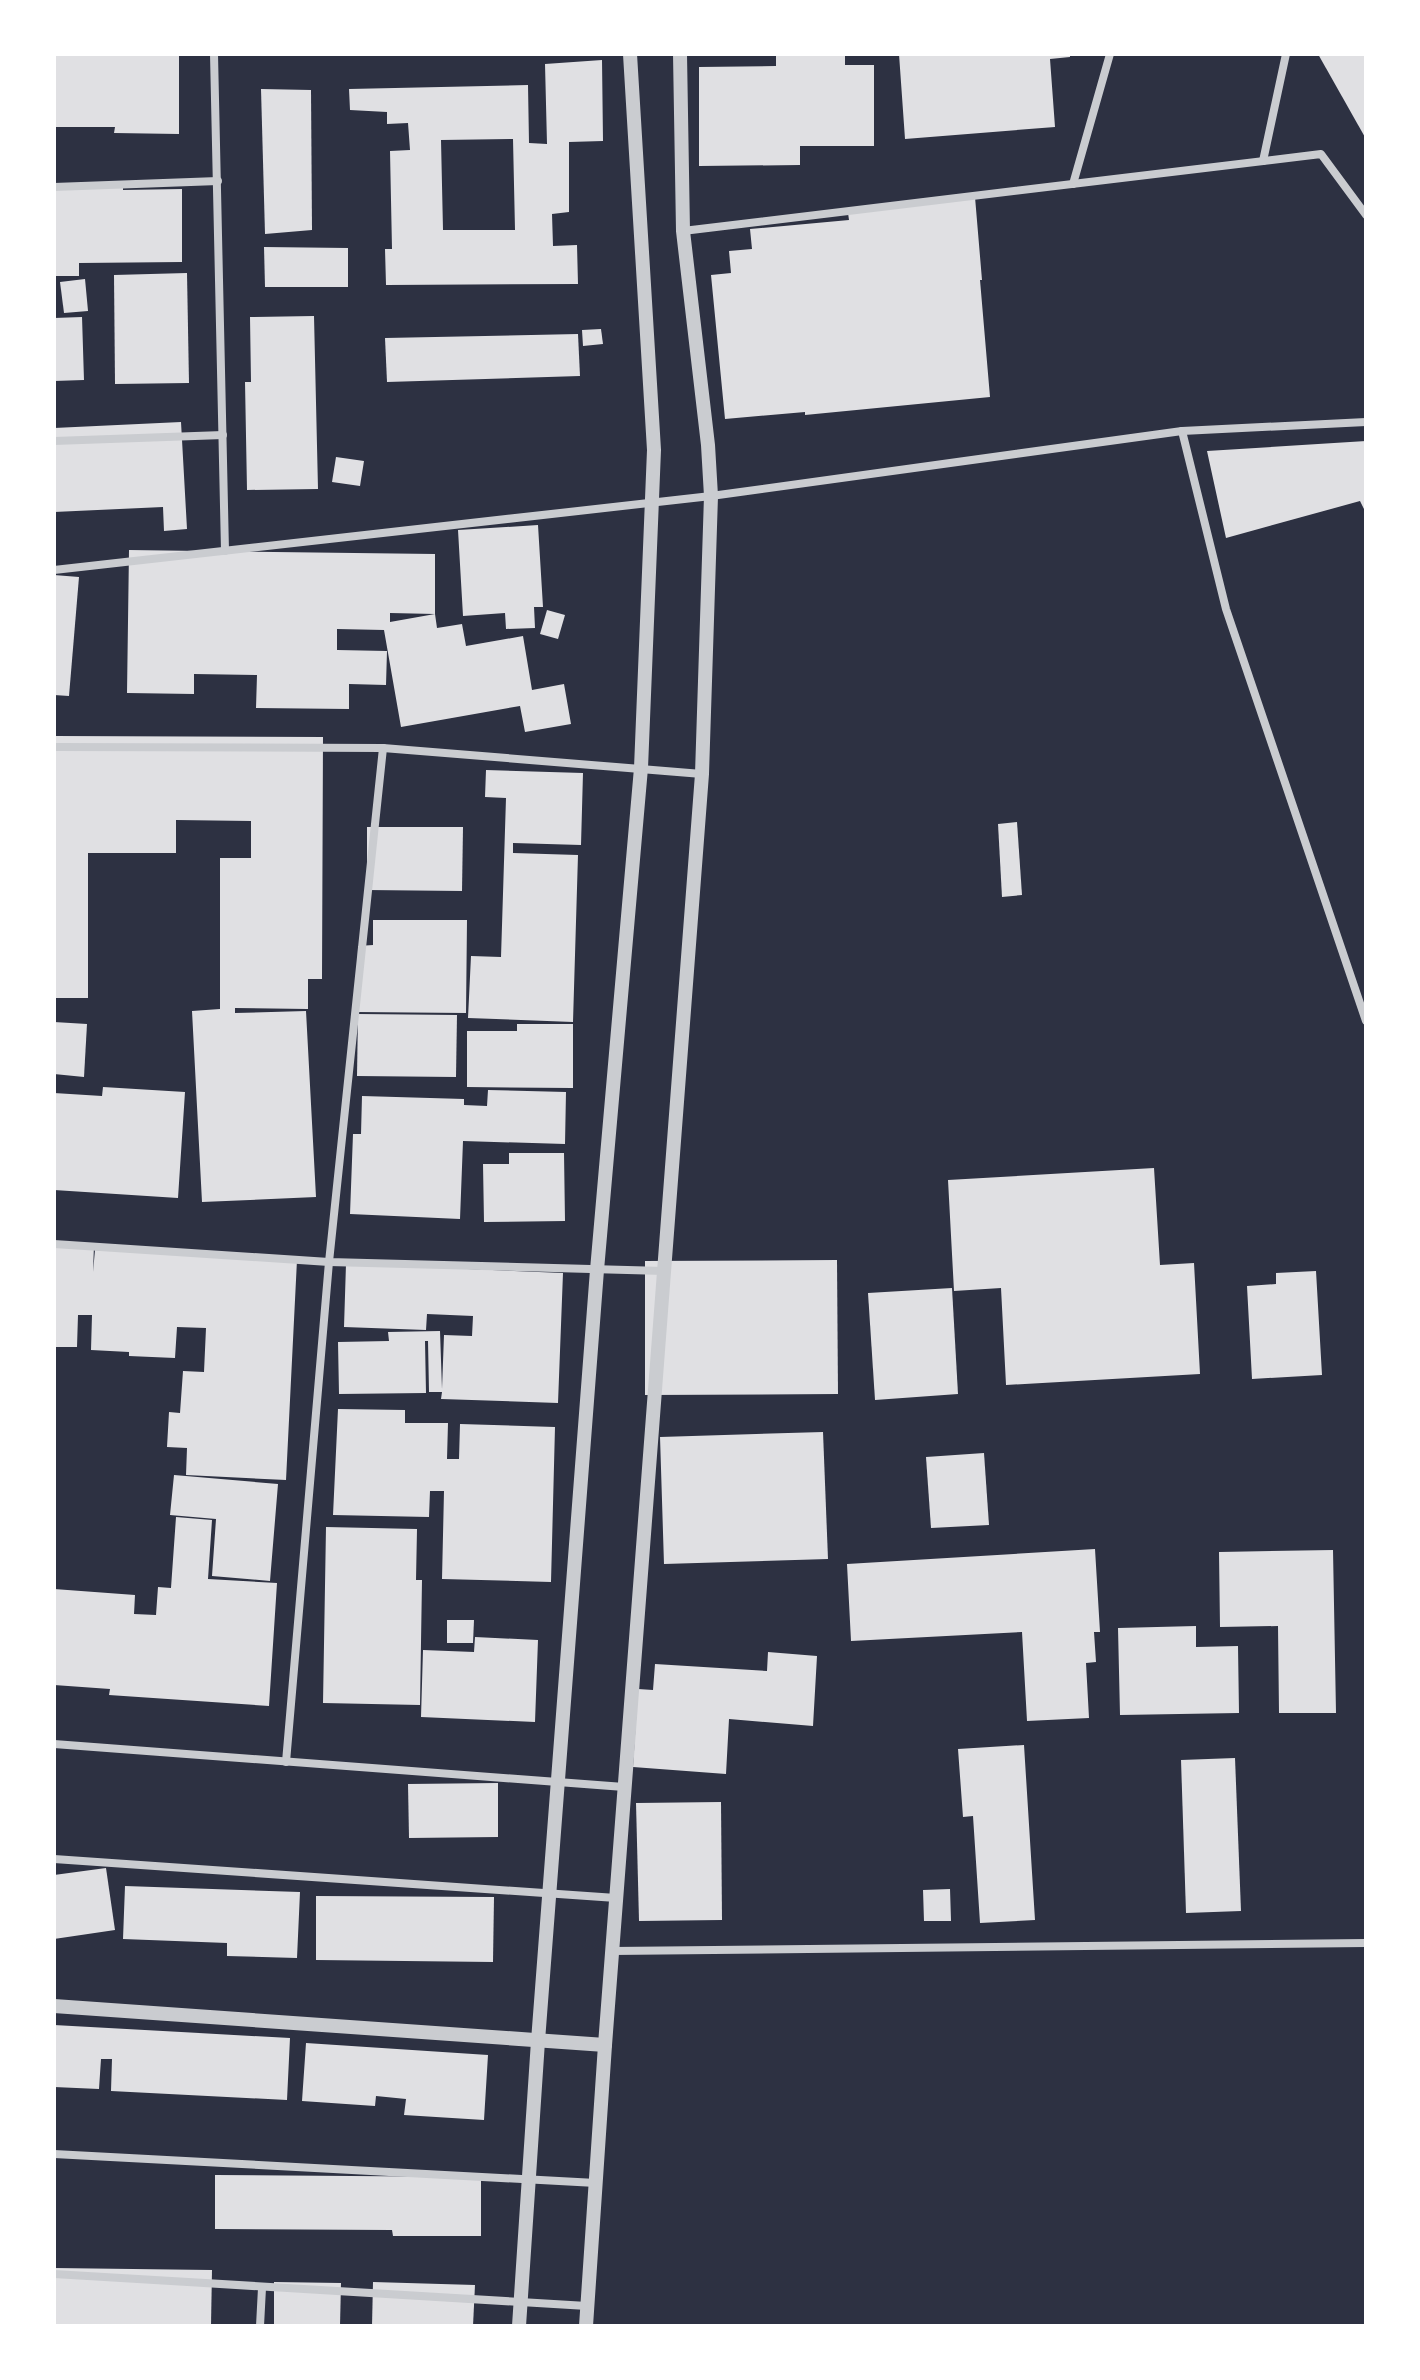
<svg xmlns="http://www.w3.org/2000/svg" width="1420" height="2380" font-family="Cabin,sans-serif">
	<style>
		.building { fill: #e0e0e3; fill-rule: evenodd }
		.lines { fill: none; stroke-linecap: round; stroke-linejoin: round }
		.minor { stroke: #caccd0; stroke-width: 8 }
		.tertiary { stroke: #caccd0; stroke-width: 14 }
	</style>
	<rect width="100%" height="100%" fill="#2d3142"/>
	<g class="building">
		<polygon points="54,54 179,54 179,134 114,133 115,127 54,127"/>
		<polygon points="776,54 845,54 845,65 874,65 874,146 800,146 800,165 699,166 699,67 776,66"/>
		<polygon points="899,54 1070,54 1070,57 1050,59 1055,127 905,139"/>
		<polygon points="1318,54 1366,54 1366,139"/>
		<path d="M602,60L603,141L569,142V212L552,214L553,246L577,245L578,284L386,285L385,249H392L390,151L410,150L408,123L387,124V112L350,110L349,89L528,85L529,143L547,144L545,64ZM513,139L515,230H443L441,140Z"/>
		<polygon points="261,89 311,90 312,230 265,234"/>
		<polygon points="54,183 123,183 123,190 182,189 182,262 79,263 79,276 54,276"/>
		<polygon points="975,197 982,280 980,280 990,397 805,415 805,412 725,419 711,275 731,273 729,251 752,249 750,229 849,220 848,213"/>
		<polygon points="264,247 348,248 348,287 265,287"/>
		<polygon points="187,273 189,383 115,384 114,275"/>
		<polygon points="85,279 88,311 64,313 60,282"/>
		<polygon points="314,316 318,489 247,490 245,382 251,382 250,317"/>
		<polygon points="82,317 84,380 54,381 54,318"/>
		<polygon points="601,329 603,344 583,346 582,330"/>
		<polygon points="578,334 580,376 387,382 385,338"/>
		<polygon points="181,422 187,529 164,531 163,507 54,512 54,428"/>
		<polygon points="1366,441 1366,513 1360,501 1226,538 1207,451"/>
		<polygon points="336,457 364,461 360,486 332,482"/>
		<polygon points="538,525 543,607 534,607 535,628 506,629 505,613 463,616 458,530"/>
		<polygon points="129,550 435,554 435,614 390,613 390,622 435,614 437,628 462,624 466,646 523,636 532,690 564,684 571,724 525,732 520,706 401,727 384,630 337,629 337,650 387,651 386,685 349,684 349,709 256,708 257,675 194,674 194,694 127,693"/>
		<polygon points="54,575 79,577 69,696 54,695"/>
		<polygon points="547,610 565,615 558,639 540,634"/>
		<polygon points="54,736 323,737 322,979 308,979 308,1009 235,1008 235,1013 306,1011 316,1197 202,1202 192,1011 220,1009 220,858 251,858 251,821 176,820 176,853 88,853 88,998 54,998"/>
		<polygon points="486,770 583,773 581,845 513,843 513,853 578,855 573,1022 468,1018 471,956 501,957 506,798 485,797"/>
		<polygon points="1017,822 1022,895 1002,897 998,824"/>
		<polygon points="367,827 463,827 462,891 367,890"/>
		<polygon points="373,920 467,920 466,1013 357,1012 358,946 373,945"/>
		<polygon points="358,1014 457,1015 456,1077 357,1076"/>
		<polygon points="54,1022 87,1024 84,1077 54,1074"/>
		<polygon points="517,1024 573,1024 573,1088 467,1087 467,1031 517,1031"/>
		<polygon points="103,1087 185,1092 178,1198 54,1190 54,1093 102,1096"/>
		<polygon points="488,1090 566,1092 565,1144 463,1141 460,1219 350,1214 353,1134 361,1134 362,1096 464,1099 464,1105 487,1106"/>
		<polygon points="509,1153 564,1153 565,1221 484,1222 483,1164 509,1164"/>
		<polygon points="1154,1168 1160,1265 1194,1263 1200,1374 1006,1385 1001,1288 954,1291 948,1180"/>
		<polygon points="54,1244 94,1245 93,1272 95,1250 297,1260 286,1480 186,1475 187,1448 167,1447 169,1412 180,1413 183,1371 204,1372 206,1328 177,1327 175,1358 129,1356 129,1352 91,1350 92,1315 78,1315 77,1347 54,1347"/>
		<polygon points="837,1260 838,1394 645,1395 645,1261"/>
		<polygon points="346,1264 563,1273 558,1403 441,1399 442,1392 429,1392 428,1341 425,1341 426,1393 339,1394 338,1342 389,1341 388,1332 440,1331 442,1389 444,1335 472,1336 473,1316 427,1314 426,1330 344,1327"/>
		<polygon points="1316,1271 1322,1375 1252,1379 1247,1286 1276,1284 1276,1273"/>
		<polygon points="952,1288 958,1394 875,1400 868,1293"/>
		<polygon points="338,1409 405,1410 405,1423 448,1423 447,1459 459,1459 460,1424 555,1427 551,1582 442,1579 444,1491 430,1491 429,1517 333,1515"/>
		<polygon points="823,1432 828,1559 664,1564 660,1437"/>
		<polygon points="984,1453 989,1525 931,1528 926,1457"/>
		<polygon points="174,1475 278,1484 270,1581 212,1576 216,1519 170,1515"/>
		<polygon points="176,1517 212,1520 208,1579 277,1583 269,1706 109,1695 110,1689 54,1685 54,1589 135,1595 134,1614 156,1615 158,1587 171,1588"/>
		<polygon points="326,1527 417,1529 416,1580 422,1580 420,1705 323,1703"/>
		<polygon points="1095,1549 1100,1632 1094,1632 1096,1662 1086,1663 1089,1718 1027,1721 1022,1632 851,1641 847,1564"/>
		<polygon points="1333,1550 1336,1713 1279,1713 1278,1626 1220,1627 1219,1552"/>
		<polygon points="447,1620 474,1620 473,1643 447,1643"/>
		<polygon points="1196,1626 1196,1647 1238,1646 1239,1713 1120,1715 1118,1628"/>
		<polygon points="475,1637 538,1640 535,1722 421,1717 423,1650 474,1652"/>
		<polygon points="768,1652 817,1656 813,1726 729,1719 726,1774 633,1767 638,1689 653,1690 655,1664 767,1671"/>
		<polygon points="1024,1745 1035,1920 980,1923 973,1816 963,1817 958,1749"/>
		<polygon points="1235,1758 1241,1911 1186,1913 1181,1760"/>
		<polygon points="498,1783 498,1837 409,1838 408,1784"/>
		<polygon points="721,1802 722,1920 639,1921 636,1803"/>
		<polygon points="106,1868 115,1930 54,1939 54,1875"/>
		<polygon points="125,1886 300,1892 297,1958 227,1956 227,1943 123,1939"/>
		<polygon points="950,1889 951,1921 924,1921 923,1890"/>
		<polygon points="316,1896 494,1897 493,1962 316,1960"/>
		<polygon points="54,2025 290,2038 287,2100 111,2091 112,2059 101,2059 99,2089 54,2087"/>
		<polygon points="306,2043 488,2055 484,2120 404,2115 406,2099 376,2096 375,2106 302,2101"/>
		<polygon points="215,2175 481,2177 481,2236 393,2236 392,2230 215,2229"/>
		<polygon points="54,2268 212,2270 211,2326 54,2326"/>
		<polygon points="274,2282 341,2283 340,2326 274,2326"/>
		<polygon points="373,2282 475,2285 473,2326 372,2326"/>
	</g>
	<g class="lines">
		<g class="minor">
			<polyline points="214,54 225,551"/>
			<polyline points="1263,161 1286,54"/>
			<polyline points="1073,184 1110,54"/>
			<polyline points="54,187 218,181"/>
			<polyline points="683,231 1321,154 1366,215"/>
			<polyline points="1182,431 1226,609 1366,1021"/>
			<polyline points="54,441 223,435"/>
			<polyline points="54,570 711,496 1182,431 1366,422"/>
			<polyline points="54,747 383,748 702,774"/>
			<polyline points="54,1244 329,1262 664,1271"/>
			<polyline points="54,1744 624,1787"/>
			<polyline points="286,1762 329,1262 383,748"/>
			<polyline points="54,1859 616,1898"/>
			<polyline points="612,1951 1366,1943"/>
			<polyline points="54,2154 596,2183"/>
			<polyline points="54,2274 587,2306"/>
			<polyline points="260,2326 262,2288"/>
		</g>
		<g class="tertiary">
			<polyline points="54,2006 605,2045"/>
			<polyline points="519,2326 538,2041 597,1270 641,768 654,450 630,54"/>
			<polyline points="586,2326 605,2045 702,774 711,496 708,445 683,231 680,54"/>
		</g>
	</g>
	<rect width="1420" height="2380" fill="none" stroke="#ffffff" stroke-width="112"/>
</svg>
